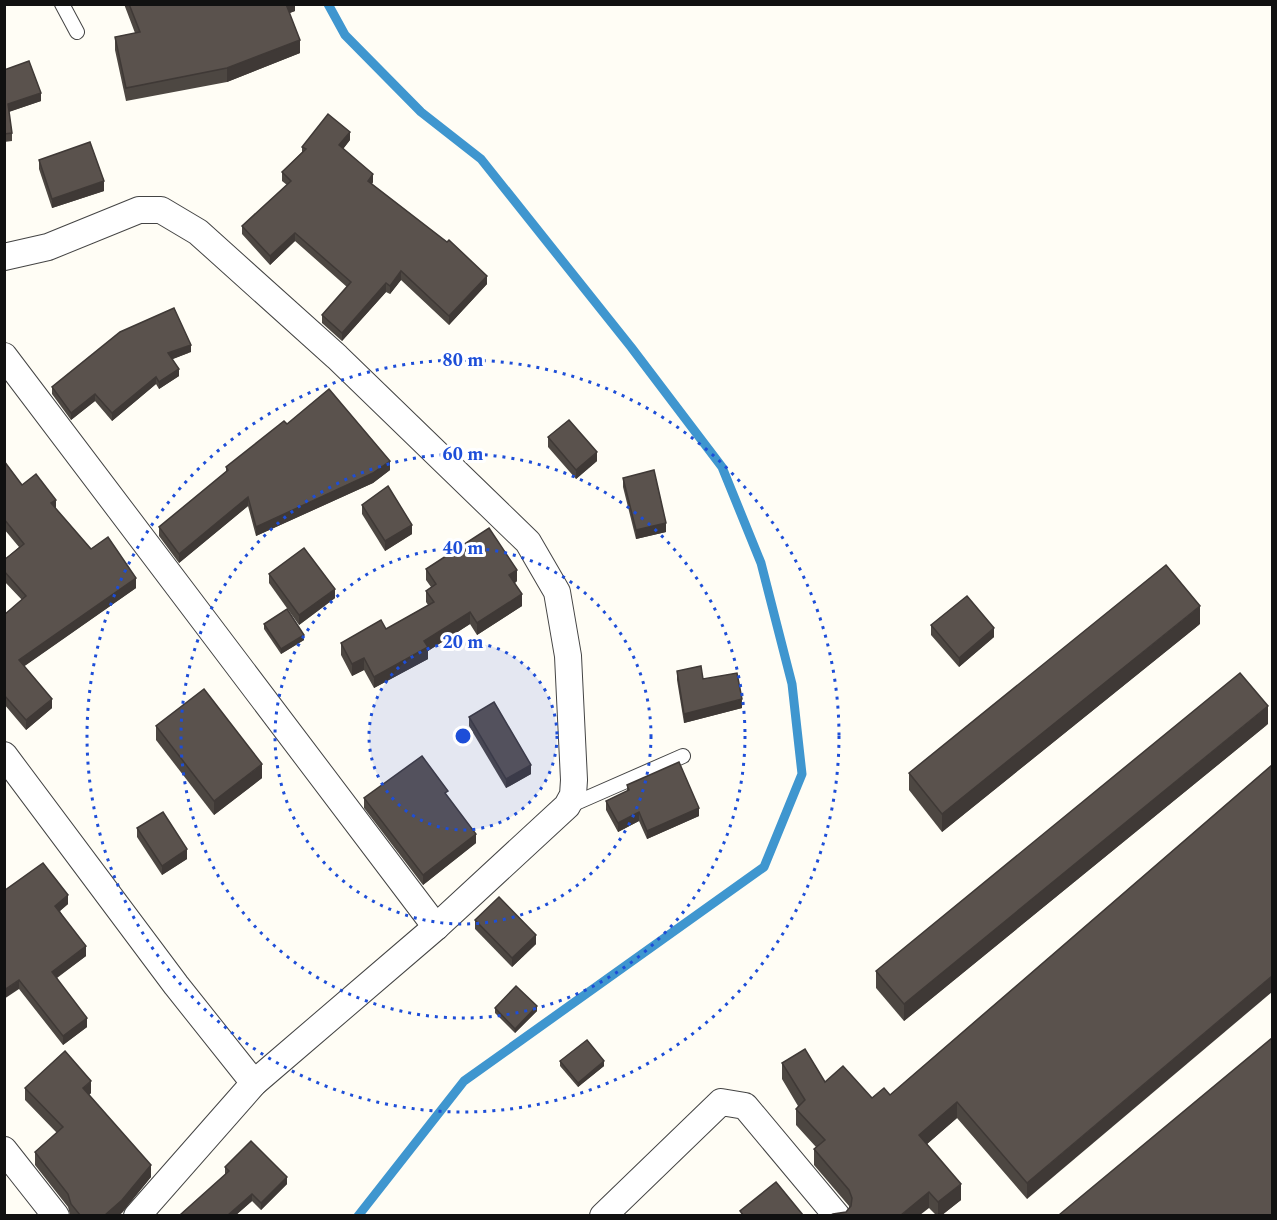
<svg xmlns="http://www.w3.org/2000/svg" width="1277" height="1220" font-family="Spectral,serif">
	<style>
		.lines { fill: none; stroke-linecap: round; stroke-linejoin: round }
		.stream { stroke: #3f96cf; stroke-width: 9 }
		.lane-casing { stroke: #444; stroke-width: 16 }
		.street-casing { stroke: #444; stroke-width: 28 }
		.lane { stroke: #fff; stroke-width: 14 }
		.street { stroke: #fff; stroke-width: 26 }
		.wall { fill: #4d4742 }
		.shaded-wall { fill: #3f3936 }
		.building { fill: #5a524d; stroke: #3f3936; stroke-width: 1.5 }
		.ring { fill: none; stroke: #1d4ed8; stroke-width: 3; stroke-dasharray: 3 6 }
		.centre { fill: #1d4ed8; stroke: #fff; stroke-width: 3 }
		.ring-label { font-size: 18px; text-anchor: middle; font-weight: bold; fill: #1d4ed8; stroke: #fff; stroke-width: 6; stroke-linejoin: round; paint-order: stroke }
	</style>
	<rect width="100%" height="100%" fill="#fffdf5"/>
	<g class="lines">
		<polyline class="stream" points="328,4 345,35 421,112 481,159 631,347 722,467 761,563 792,684 802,774 764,867 464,1081 358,1216"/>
		<defs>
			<g id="lane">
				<polyline points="62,4 77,32"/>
				<polyline points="569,806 683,756"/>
			</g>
			<g id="street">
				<polyline points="4,257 48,247 139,210 161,210 198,232 337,357 528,542 557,592 568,656 574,780 573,795 567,806 436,927 254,1083 137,1216"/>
				<polyline points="4,356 436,927"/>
				<polyline points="4,755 176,985 254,1083"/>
				<polyline points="4,1150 56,1216"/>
				<polyline points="603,1216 721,1102 745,1106 837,1216"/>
			</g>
		</defs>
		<use href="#lane" class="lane-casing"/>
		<use href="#street" class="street-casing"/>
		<use href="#lane" class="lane"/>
		<use href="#street" class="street"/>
	</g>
	<g class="wall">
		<polygon points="124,4 295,4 295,11 289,13 300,53 227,82 126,101 115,50 115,37 135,33"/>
		<polygon points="4,70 41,101 9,112 12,133 12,141 4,142"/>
		<polygon points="350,140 343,149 373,182 372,184 487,284 449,325 401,280 390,294 386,292 342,341 322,323 322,315 347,287 295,241 270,265 242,234 242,226 287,185 282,181 282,172 302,152 302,147"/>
		<polygon points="39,160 104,191 52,208 39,169"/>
		<polygon points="191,352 172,359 179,376 159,389 156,384 112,421 95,401 71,420 52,394 52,387"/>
		<polygon points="287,424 390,470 373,483 256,536 248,506 179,563 159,536 159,527 226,472 226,467"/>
		<polygon points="548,437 597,461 576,479 548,447"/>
		<polygon points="4,461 22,485 56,509 91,549 136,588 24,666 52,708 26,730 4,704 4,615 22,600 4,581 4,560 19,547 4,529"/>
		<polygon points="623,478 666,532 636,539 623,487"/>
		<polygon points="362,505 412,534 385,551 362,514"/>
		<polygon points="426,569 517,581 515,583 522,606 477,635 470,624 428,651 428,659 374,688 364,670 352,676 341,655 341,643 386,629 428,605 426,602 426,591 431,587 426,580"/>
		<polygon points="269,574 335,598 299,625 269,583"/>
		<polygon points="264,624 304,640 281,654 264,629"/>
		<polygon points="1200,624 942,832 909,790 909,773"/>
		<polygon points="931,625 994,637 959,667 931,635"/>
		<polygon points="677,671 703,679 742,708 684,723 677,680"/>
		<polygon points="469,717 531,774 506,788 469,726"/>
		<polygon points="1268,724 904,1021 876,988 876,971"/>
		<polygon points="156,726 262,778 214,815 156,740"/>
		<polygon points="1272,765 1027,1199 957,1118 927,1144 961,1200 942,1215 936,1215 929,1208 846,1212 849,1208 849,1206 814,1165 814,1149 816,1147 796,1125 796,1109 798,1106 782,1079 782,1063 825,1082 872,1098 890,1095"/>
		<polygon points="627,785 699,816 647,839 639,821 618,832 606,810 606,801 627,791"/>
		<polygon points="364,798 476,843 423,885 364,808"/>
		<polygon points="137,828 187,859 162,875 137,837"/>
		<polygon points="4,891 68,904 60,911 86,956 57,978 87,1027 63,1045 19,989"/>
		<polygon points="475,920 536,944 512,967 475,929"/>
		<polygon points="495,1008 537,1011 515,1033 495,1013"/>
		<polygon points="560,1061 604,1066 578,1087 560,1066"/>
		<polygon points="25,1088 91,1093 89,1095 151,1177 119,1215 70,1215 68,1207 35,1165 35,1152 57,1133 25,1100"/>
		<polygon points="225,1167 287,1184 261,1210 252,1201 236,1215 180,1215 225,1175"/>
	</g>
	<g class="shaded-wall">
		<polygon points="285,4 295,4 295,11 285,15"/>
		<polygon points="300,40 300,53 227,82 227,68"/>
		<polygon points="41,93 41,101 8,112 8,104"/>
		<polygon points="350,132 350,140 339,154 339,145"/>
		<polygon points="373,174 373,182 368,189 368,181"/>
		<polygon points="104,181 104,191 52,208 52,199"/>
		<polygon points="295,233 295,241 270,265 270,256"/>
		<polygon points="401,271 401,280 390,294 390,286"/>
		<polygon points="487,276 487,284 449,325 449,316"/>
		<polygon points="386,283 386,292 342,341 342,333"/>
		<polygon points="191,345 191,352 168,361 168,353"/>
		<polygon points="179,369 179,376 159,389 159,382"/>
		<polygon points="156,377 156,384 112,421 112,413"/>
		<polygon points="95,394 95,401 71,420 71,413"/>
		<polygon points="597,452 597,461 576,479 576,470"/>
		<polygon points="390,461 390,470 373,483 256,536 256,527"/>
		<polygon points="248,497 248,506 179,563 179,554"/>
		<polygon points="56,500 56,509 51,503"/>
		<polygon points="666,523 666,532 636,539 636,530"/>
		<polygon points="412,525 412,534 385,551 385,541"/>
		<polygon points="517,570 517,581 509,587 509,575"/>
		<polygon points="136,578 136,588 19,670 19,660"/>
		<polygon points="335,589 335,598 299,625 299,615"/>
		<polygon points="522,594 522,606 477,635 477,623"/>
		<polygon points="1200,606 1200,624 942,832 942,814"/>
		<polygon points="470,612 470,624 428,651 428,659 374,688 374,677 424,641"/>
		<polygon points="994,628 994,637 959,667 959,658"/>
		<polygon points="304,635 304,640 281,654 281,649"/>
		<polygon points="364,658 364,670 352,676 352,664"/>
		<polygon points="52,699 52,708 26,730 26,720"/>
		<polygon points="742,699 742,708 684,723 684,714"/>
		<polygon points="1268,706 1268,724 904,1021 904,1004"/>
		<polygon points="262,764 262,778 214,815 214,801"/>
		<polygon points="531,765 531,774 506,788 506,779"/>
		<polygon points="699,808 699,816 647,839 647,831"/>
		<polygon points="639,812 639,821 618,832 618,823"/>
		<polygon points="476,834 476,843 423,885 423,875"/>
		<polygon points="187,849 187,859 162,875 162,866"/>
		<polygon points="68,895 68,904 55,915 55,906"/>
		<polygon points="536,935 536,944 512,967 512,958"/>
		<polygon points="86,946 86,956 52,981 52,972"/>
		<polygon points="1272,976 1272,992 1027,1199 1027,1183"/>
		<polygon points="19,980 19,989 4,999 4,990"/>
		<polygon points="537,1006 537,1011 515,1033 515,1029"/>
		<polygon points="87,1018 87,1027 63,1045 63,1036"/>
		<polygon points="604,1061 604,1066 578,1087 578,1083"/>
		<polygon points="91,1081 91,1093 83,1100 83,1088"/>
		<polygon points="957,1102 957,1118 919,1151 919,1135"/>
		<polygon points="151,1165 151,1177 122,1213 119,1215 105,1215"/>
		<polygon points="287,1177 287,1184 261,1210 261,1203"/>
		<polygon points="961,1184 961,1200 942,1215 938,1215 938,1202"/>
		<polygon points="929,1192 929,1208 920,1215 901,1215"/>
		<polygon points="252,1194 252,1201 236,1215 228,1215"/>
	</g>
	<g class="building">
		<polygon points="129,4 286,4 300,40 227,68 126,88 115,37 140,32"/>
		<polygon points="29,61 41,93 8,104 12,133 4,134 4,70"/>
		<polygon points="328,114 350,132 339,145 373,174 368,181 447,242 449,240 487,276 449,316 401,271 390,286 386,283 342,333 322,315 351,282 295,233 270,256 242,226 291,181 282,172 306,149 302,147"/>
		<polygon points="90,142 104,181 52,199 39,160"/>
		<polygon points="174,308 191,345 168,353 179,369 159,382 156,377 112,413 95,394 71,413 52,387 120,332"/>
		<polygon points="329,389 390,461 373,473 256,527 248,497 179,554 159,527 228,470 226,467 284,421 287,424"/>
		<polygon points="569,420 597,452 576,470 548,437"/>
		<polygon points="4,461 22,485 36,474 56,500 51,503 91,549 108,537 136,578 19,660 52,699 26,720 4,695 4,615 26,596 4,571 4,560 24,544 4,519"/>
		<polygon points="654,470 666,523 636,530 623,478"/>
		<polygon points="388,486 412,525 385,541 362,505"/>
		<polygon points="489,528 517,570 509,575 522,594 477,623 470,612 424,641 428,647 374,677 364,658 352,664 341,643 381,620 386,629 434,602 426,591 436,584 426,569"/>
		<polygon points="304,548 335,589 299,615 269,574"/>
		<polygon points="1166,565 1200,606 942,814 909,773"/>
		<polygon points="967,596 994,628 959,658 931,625"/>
		<polygon points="287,609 304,635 281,649 264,624"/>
		<polygon points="701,666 703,679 737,673 742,699 684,714 677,671"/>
		<polygon points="1240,673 1268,706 904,1004 876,971"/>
		<polygon points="204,689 262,764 214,801 156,726"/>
		<polygon points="494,702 531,765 506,779 469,717"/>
		<polygon points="422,756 448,791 445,793 476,834 423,875 364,798"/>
		<polygon points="679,762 699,808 647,831 639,812 618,823 606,801 629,790 627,785"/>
		<polygon points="1272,765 1272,976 1027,1183 957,1102 919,1135 961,1184 938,1202 929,1192 901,1215 831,1215 833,1214 846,1212 851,1206 852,1198 849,1190 814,1149 825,1140 796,1109 805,1100 782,1063 805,1049 825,1082 843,1066 872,1098 884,1088 890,1095"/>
		<polygon points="163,812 187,849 162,866 137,828"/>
		<polygon points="43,863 68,895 55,906 86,946 52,972 87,1018 63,1036 19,980 4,990 4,891"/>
		<polygon points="499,897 536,935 512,958 475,920"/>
		<polygon points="516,986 537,1006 515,1029 495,1008"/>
		<polygon points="1272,1038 1272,1215 1059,1215"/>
		<polygon points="587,1040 604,1061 578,1083 560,1061"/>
		<polygon points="65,1051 91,1081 83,1088 151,1165 122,1200 105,1215 80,1215 71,1204 68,1194 35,1152 63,1127 25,1088"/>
		<polygon points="251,1141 287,1177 261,1203 252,1194 228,1215 180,1215 229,1171 225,1167"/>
		<polygon points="776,1182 803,1215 743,1215 740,1211"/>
	</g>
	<circle cx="463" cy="736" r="94" fill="#1d4ed8" fill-opacity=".12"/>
	<g class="ring">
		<circle cx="463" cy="736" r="94"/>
		<circle cx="463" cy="736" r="188"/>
		<circle cx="463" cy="736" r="282"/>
		<circle cx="463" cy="736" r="376"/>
	</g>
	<circle cx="463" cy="736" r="9" class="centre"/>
	<g class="ring-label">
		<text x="463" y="366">80 m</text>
		<text x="463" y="460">60 m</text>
		<text x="463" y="554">40 m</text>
		<text x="463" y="648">20 m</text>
	</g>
	<rect width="1277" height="1220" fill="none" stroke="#111111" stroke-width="12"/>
</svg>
